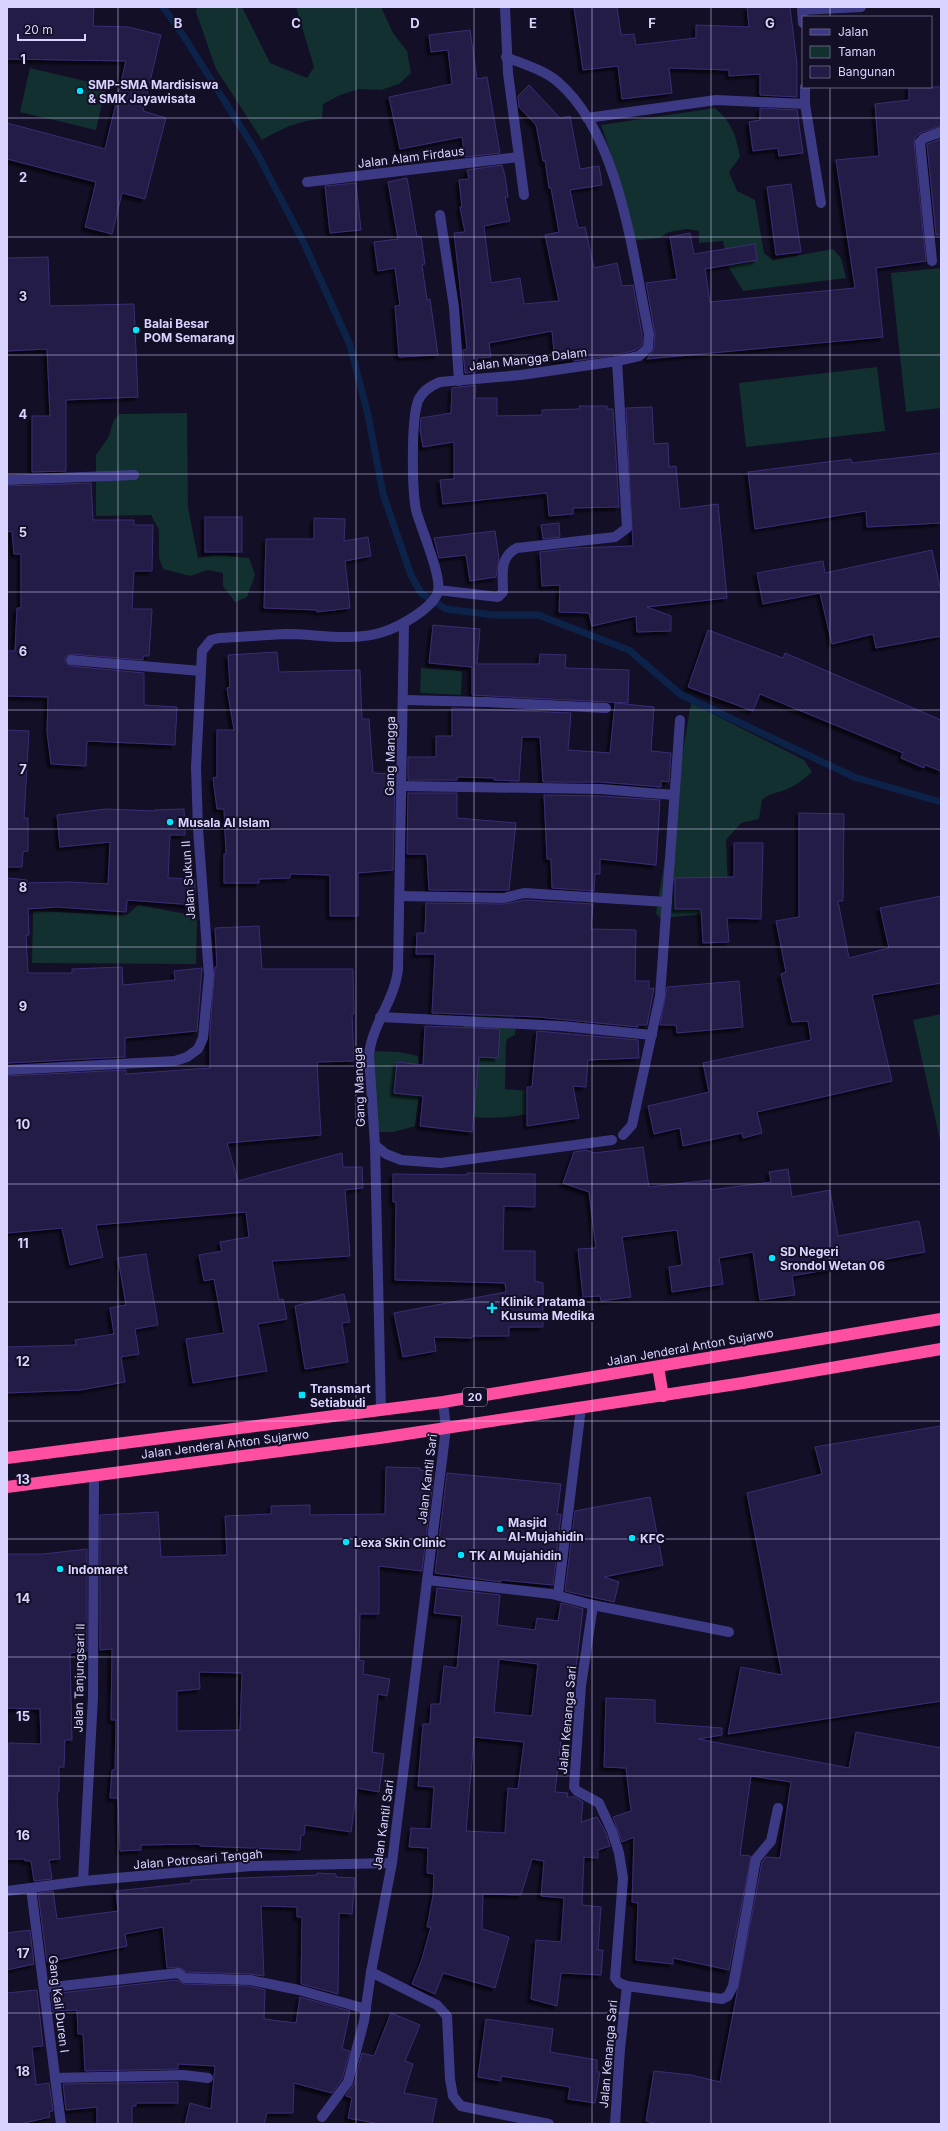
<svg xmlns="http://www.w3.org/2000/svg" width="948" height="2131" font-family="Inter,sans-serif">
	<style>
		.green { fill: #12302f }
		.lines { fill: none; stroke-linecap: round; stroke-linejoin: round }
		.stream { stroke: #0c2248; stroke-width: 7 }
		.building { fill: #241b47; stroke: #3b2d73; fill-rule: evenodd; filter: url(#shadow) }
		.minor { stroke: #3d3a85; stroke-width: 10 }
		.highway { stroke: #ff4fa3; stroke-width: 12 }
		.grid { fill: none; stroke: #d9d4ff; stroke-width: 1; stroke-opacity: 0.55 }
		.poi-dot { fill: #00e5ff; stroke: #130f26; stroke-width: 1.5 }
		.labels { text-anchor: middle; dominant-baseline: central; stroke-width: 4; stroke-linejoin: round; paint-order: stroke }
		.shield { fill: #130f26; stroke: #9e99be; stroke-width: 1 }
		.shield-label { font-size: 11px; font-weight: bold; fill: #d9d4ff }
		.poi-label { font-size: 12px; font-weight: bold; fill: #d9d4ff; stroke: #130f26; text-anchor: start }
		.street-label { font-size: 12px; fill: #d9d4ff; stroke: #130f26 }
		.grid-label { font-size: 13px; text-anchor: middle; font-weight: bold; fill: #d9d4ff; stroke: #130f26; stroke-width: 4; stroke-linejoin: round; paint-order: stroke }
	</style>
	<defs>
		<filter id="shadow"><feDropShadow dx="-3.5" dy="3.5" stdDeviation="1" flood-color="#0009"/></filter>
	</defs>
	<rect width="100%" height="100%" fill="#130f26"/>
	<g class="green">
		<path d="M197,7H242L270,63L307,78L314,67L296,7H381L393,33L407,51L411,73L399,84L381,90L359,89L340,95L323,104L322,119C299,120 281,129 262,140L216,69L196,12Z"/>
		<polygon points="30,68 106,86 96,130 20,112"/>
		<path d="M715,108C732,123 736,135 740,157L729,172L737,191L755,200L764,253L773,260L833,249L841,258L846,278L743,291L729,268L723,241L699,243V231L687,229L669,232L659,238L639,240L633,239L615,166L601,125Z"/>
		<polygon points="941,268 941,408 906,412 891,273"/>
		<polygon points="877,367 885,431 746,447 739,383"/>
		<polygon points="187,413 188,508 198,558 217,555 249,558 255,575 247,597 235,602 223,586 223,573 208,570 190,576 163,569 159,558 159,530 151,515 96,516 96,455 108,438 114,420 120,414"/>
		<polygon points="421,668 462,671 461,695 420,693"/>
		<path d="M691,703L804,760L812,772C803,780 794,787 782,791C772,794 771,793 762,800L759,819L741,823L726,840L729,912L660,918L656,913Z"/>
		<polygon points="138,905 197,916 196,964 32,963 33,911 127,915"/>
		<path d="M486,1010L513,1015L516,1024L515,1035L508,1038L506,1042L505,1089L531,1091L532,1113C506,1119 479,1119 453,1115L462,1033L467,1014Z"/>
		<polygon points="941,1014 941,1144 913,1020"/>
		<polygon points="375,1051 399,1052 418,1056 420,1086 415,1126 394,1132 376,1132 373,1061"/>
	</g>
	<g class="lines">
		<polyline class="stream" points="163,7 183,35 257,153 304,243 350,345 368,415 383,494 411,575 421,593 446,609 494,615 538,615 629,650 680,694 854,777 941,802"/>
	</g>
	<g class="building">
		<polygon points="7,7 94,7 93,26 128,27 161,35 143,111 166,118 145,199 122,193 112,234 85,227 96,182 7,159 7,123 105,149 126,61 7,59"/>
		<polygon points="574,7 617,7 621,35 634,34 636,45 696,38 696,25 749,27 747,7 790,7 797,64 797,97 760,95 760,74 729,76 729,70 669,68 672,93 622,99 618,66 583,70"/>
		<polygon points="470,30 477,79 487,77 500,153 465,157 462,137 400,149 389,97 452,84 448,50 431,52 429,35"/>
		<polygon points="529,85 560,118 570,116 580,169 599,166 602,185 570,190 578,228 585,227 594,268 617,263 622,286 633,285 642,334 642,345 636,350 616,355 574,361 574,359 555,361 552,331 489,343 491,357 477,358 476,372 465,373 463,350 467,349 454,233 465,232 460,207 462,207 459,180 469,179 467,170 502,165 505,176 508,197 505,197 510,221 484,226 491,283 520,278 524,304 559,301 545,235 559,232 551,188 549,188 545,160 543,161 536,125 519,107 518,96"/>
		<polygon points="909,87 941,87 941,126 922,132 915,137 914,142 926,261 876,268 883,337 647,359 654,349 655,334 646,283 677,279 670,237 690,233 694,254 755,244 757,260 705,269 710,302 855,288 836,160 879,156 875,104 909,100"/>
		<polygon points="760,108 797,110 803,153 779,156 778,148 753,151 749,122 760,120"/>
		<polygon points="941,139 941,234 936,235 927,144"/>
		<polygon points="407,178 417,237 421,236 425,264 422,265 427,300 430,299 438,355 399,357 395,306 400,305 395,268 378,271 374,242 398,239 388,182"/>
		<polygon points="356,183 361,230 330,233 325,186"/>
		<polygon points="791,184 801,252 776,255 767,187"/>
		<polygon points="48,257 50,306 134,304 138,397 66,400 66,471 32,472 32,416 50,416 47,349 7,351 7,258"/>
		<polygon points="476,385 475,398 497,398 497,416 542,415 542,410 580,409 579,406 607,406 607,409 613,409 619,507 573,508 573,514 549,516 547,493 443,504 440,480 454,479 454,442 423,447 420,430 421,418 451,413 452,388"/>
		<polygon points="652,407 654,444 668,443 669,467 676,466 680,509 718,504 727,598 647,607 671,616 671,631 637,632 636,616 592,626 589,613 559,612 560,585 542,586 540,552 576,548 633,546 626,408"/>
		<polygon points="941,453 941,523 867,527 866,511 755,529 748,472 851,459 852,463"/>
		<polygon points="91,483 93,520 134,520 134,525 153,525 152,571 134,571 132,609 152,609 149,656 143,656 143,660 71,654 65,657 65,662 70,666 144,673 144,705 177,707 175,745 87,741 86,766 51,764 47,732 48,697 7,696 7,651 15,651 17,608 21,608 21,554 14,554 12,531 7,532 7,486"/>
		<rect x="205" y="517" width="37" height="35"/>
		<polygon points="314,518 345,519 344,541 368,537 371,556 345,561 350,608 317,612 317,610 264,608 266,539 314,539"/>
		<polygon points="559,523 560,537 543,539 541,525"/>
		<polygon points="495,531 499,559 496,577 470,581 466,555 439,558 434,538"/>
		<polygon points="932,550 941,592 941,636 876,648 873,634 832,644 820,593 763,604 757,573 823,561 825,573"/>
		<polygon points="433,625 480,629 477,664 539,664 540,654 566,655 565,668 629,670 628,703 472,695 472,667 429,663"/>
		<polygon points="708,630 783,658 785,653 941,720 941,771 925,765 924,768 901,758 903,753 760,694 753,711 688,687"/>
		<polygon points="277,652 279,672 360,670 362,719 369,719 373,773 395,774 393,870 358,873 358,916 330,916 330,875 290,874 290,878 259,879 259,883 224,883 224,854 226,854 224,809 217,809 213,778 217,777 217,730 234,730 227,688 230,687 228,655"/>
		<polygon points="615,703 654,707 651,751 671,753 669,782 661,781 661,787 601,782 543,782 540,737 522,737 519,781 494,780 495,778 457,777 457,780 408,780 408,757 436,757 436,736 452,736 452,708 571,713 568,750 610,753"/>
		<polygon points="7,730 29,731 24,818 28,818 28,851 23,852 22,867 7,867"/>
		<polygon points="408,793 457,793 457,818 516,823 509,890 429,890 427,854 407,854"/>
		<polygon points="544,795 601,796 660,800 656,865 600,859 600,874 595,874 594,891 552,888 551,859 547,859"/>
		<polygon points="106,809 155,811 155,810 184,809 185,835 170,835 168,878 195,879 195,905 127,900 126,912 58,907 28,909 29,935 26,935 28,973 72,973 72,969 122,967 123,985 175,980 174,971 202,968 197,1031 125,1038 125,1057 7,1063 7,878 27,880 27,883 69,882 108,884 110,842 60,847 57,815"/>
		<polygon points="799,813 844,814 843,901 838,901 849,958 889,948 880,908 941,896 941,983 872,995 892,1081 757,1112 762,1133 743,1138 742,1133 683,1146 680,1128 654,1134 648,1106 709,1092 703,1063 811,1040 808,1021 792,1022 781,974 786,972 776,921 799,917"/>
		<polygon points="734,843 763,843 761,919 727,918 729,942 703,943 701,909 675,909 675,878 734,877"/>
		<polygon points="525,900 593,904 591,929 636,930 635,981 649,981 649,989 654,988 647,1025 637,1025 638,1027 538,1017 432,1013 435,954 416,954 417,933 425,933 426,903 504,904"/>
		<polygon points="259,926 262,969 353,969 354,1014 352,1014 354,1061 317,1062 321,1135 227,1143 238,1181 342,1153 343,1167 362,1167 363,1188 345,1190 350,1256 272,1261 279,1300 283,1299 287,1319 258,1324 267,1371 193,1383 186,1339 224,1333 214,1279 204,1281 199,1255 222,1251 220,1242 249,1237 246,1212 96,1225 103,1257 70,1265 62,1228 7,1233 7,1076 126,1070 126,1074 210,1068 210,1030 215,967 217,967 215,928"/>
		<polygon points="739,981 743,1027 677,1033 676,1025 660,1025 667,987"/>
		<polygon points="425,1026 500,1029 498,1058 479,1057 472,1132 420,1126 423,1096 394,1093 397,1062 423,1065"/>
		<polygon points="537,1031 638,1040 639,1058 588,1060 586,1087 573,1086 579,1118 527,1126 527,1087 532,1087"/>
		<polygon points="643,1147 649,1187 710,1180 711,1190 771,1182 769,1172 788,1169 792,1197 830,1190 838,1236 919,1221 925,1252 792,1276 795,1295 760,1300 753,1252 719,1258 723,1284 672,1292 669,1267 682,1265 677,1230 622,1237 631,1297 601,1301 600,1296 583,1297 578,1249 596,1248 589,1192 563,1183 574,1152 586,1150 594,1153"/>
		<polygon points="467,1173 535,1174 535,1207 504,1206 503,1251 535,1251 535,1281 543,1283 543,1327 509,1327 509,1336 472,1336 472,1338 434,1337 436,1351 403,1357 394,1313 506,1292 505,1283 395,1280 396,1202 393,1202 393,1174 467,1175"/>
		<polygon points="146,1254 158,1325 135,1329 139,1354 121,1357 125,1382 81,1390 7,1393 7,1347 76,1345 75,1340 114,1334 110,1308 126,1305 118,1258"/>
		<polygon points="344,1294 350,1322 342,1323 348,1362 305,1369 295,1306"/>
		<polygon points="941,1426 941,1701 728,1734 741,1667 782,1675 747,1493 822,1474 815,1447"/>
		<path d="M386,1467L420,1468V1470L434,1472L422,1571L379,1566V1614H360L359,1660L364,1661L363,1674L390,1679L387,1696L378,1694L372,1752L384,1754L379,1792L357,1788L351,1832L305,1825L304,1835H301L300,1850L200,1846V1844L141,1845V1850L120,1851L118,1798H110L112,1770H115L116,1720H111L112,1649L100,1650V1515L158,1512L161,1557L227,1555L225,1516L271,1514V1506L310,1505V1515L385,1514ZM199,1672L242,1673L240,1730L177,1731V1691L200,1689Z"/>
		<polygon points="447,1473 561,1484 557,1515 561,1514 553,1585 501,1580 501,1582 435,1573"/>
		<polygon points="650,1497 663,1565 604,1577 619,1582 614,1602 565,1591 575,1511"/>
		<polygon points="87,1549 87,1651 70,1653 72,1740 65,1740 64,1767 59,1767 59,1792 57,1792 60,1859 49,1860 52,1879 34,1881 31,1861 25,1861 25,1859 7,1859 9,1743 41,1744 40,1709 7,1708 7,1554 43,1554"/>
		<path d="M437,1588L500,1595L497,1625L535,1630L537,1618L558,1621L561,1603L583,1609L576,1668H573L567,1717L564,1716L555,1792L568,1793L567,1797H575L583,1802L581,1822L597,1817L606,1833L610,1846L598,1850V1858L584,1857L582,1905L601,1907L598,1950H603L601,1975L561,1973L557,2006L531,1999L536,1940L561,1942L564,1898L541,1896L544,1861L532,1859L521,1895L483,1894L482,1929L509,1937L495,1988L443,1973L435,1994L412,1984L421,1962L431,1927H427L433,1896L434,1874L427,1873L428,1848L409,1847L411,1828L431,1829L434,1787L418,1786L423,1724H430L431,1704H440L444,1666L457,1668L462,1616L434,1613ZM499,1659L538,1664L532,1716L494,1712ZM474,1737L524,1742L518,1789L508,1788L505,1833L466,1831Z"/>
		<polygon points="606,1698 655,1700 655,1723 722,1728 722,1735 698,1739 849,1768 856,1732 941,1748 941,2124 658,2124 646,2121 654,2071 691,2075 720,2082 762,1862 766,1857 780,1858 791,1782 751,1776 740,1855 751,1856 729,1970 673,1958 673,1964 636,1960 638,1903 632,1902 634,1837 622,1842 613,1817 631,1811 626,1768 604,1767"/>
		<polygon points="317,1873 336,1874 336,1877 355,1878 352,1914 339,1913 338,1994 301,1984 302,1917 297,1917 297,1907 261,1906 264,1976 250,1974 187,1972 178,1967 167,1968 163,1927 125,1934 127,1946 47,1962 38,1893 53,1891 57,1919 118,1911 116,1891 191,1883 191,1880 317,1875"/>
		<polygon points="30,1930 34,1964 7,1970 7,1933"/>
		<polygon points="176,1980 185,1984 249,1986 265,1990 264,2019 296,2023 300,1997 350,2011 342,2049 350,2051 342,2079 332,2093 294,2083 293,2113 267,2113 264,2124 185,2124 190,2103 211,2109 215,2066 178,2064 178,2069 85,2071 83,2034 78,2034 77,2010 53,2011 51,1994"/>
		<polygon points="37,1990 43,2046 32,2047 36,2085 49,2083 53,2111 49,2112 50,2117 20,2124 7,2124 7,1993"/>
		<polygon points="391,2013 420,2025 405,2061 413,2064 404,2093 437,2099 432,2124 380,2124 348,2118 352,2098 346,2096 354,2084 362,2053 374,2056"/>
		<polygon points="486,2019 553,2029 550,2052 597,2060 597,2072 600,2072 595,2103 568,2099 570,2087 501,2076 501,2081 478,2077"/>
		<polygon points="178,2082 178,2103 136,2103 136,2106 132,2106 132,2124 97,2124 97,2107 66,2110 63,2084"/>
	</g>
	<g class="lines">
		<g class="minor">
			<polyline points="505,7 508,73 524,195"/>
			<polyline points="803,23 802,10 861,7"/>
			<polyline points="805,87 805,104"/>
			<polyline points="587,118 716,100 805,104 821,203"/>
			<polyline points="307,182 518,157"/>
			<polyline points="440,215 454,307 459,381"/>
			<polyline points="932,261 920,142 924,138 941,132"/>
			<polyline points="7,480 134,475"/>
			<path d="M438,590L498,597L503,592C503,574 499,557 517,548L615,537L627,528L617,361"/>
			<polyline points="71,660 201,671"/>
			<polyline points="404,700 487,702 606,708"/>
			<polyline points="402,786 601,789 674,795"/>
			<polyline points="400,896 504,898 524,893 667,902"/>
			<polyline points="380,1017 562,1026 652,1035"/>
			<path d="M7,1070L175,1061L187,1057L198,1049L203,1038L209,975L198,829L196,767L202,651L211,640L219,638C241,637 264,635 286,634C317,634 352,642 383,632C399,627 432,609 438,592C442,576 421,529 416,510C412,490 411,420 418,401C422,391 430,386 440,382L521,375L617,361L639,356L648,348L649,334C633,258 620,135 558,82C544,70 523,64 506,57"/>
			<polyline points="623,1135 632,1125 660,996 680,720"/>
			<polyline points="375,1145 386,1154 401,1160 441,1163 612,1140"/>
			<path d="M381,1410L375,1145L369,1055C372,1024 395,1000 398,969L404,624"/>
			<polyline points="427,1580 552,1594 593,1605 581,1686 574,1787 577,1791 599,1803 612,1831 619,1853 623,1878 615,1978 619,1983 627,1986 620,2049 615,2124"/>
			<polyline points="558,1595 581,1408"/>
			<polyline points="593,1605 729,1632"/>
			<polyline points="83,1881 93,1697 94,1476"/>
			<polyline points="31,1888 61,2124"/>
			<polyline points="7,1891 83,1881 251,1866 392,1863"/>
			<polyline points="371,1972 437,2005 447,2016 450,2079 453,2096 461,2106 549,2124"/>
			<polyline points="627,1986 722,1999 728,1996 733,1986 756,1859 771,1841 778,1808"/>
			<polyline points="44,1988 178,1973 185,1978 250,1980 299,1990 366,2009"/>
			<polyline points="55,2078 183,2075 208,2078"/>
			<polyline points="322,2117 348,2082 364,2021 371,1972 392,1863 446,1428 443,1402"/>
		</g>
		<g class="highway">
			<polyline points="658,1367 663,1396"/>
			<polyline points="7,1458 443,1402 941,1319"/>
			<polyline points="7,1487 380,1438 743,1383 941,1349"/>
		</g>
	</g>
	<path class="grid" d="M118,7V2124M237,7V2124M356,7V2124M474,7V2124M592,7V2124M711,7V2124M830,7V17M830,87V2124M7,118H941M7,237H941M7,355H941M7,474H941M7,592H941M7,710H941M7,829H941M7,947H941M7,1066H941M7,1184H941M7,1302H941M7,1421H941M7,1539H941M7,1657H941M7,1776H941M7,1894H941M7,2013H941"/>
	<g class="poi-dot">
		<circle cx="80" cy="91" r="4"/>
		<circle cx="136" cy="330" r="4"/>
		<circle cx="170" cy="822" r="4"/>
		<circle cx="772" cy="1258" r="4"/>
		<path d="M490 1302h4v4h4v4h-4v4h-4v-4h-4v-4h4z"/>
		<rect x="298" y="1391" width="8" height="8" rx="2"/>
		<circle cx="500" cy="1529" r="4"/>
		<circle cx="632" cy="1538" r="4"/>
		<circle cx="346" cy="1542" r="4"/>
		<circle cx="461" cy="1555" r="4"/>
		<circle cx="60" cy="1569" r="4"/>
	</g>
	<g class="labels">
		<rect class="shield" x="463" y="1388" width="24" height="18" rx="3"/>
		<g class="shield-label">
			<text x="475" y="1397">20</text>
		</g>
		<g class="poi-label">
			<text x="88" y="84">SMP-SMA Mardisiswa<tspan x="88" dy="14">&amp; SMK Jayawisata</tspan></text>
			<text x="144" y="323">Balai Besar<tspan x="144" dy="14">POM Semarang</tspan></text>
			<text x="178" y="822">Musala Al Islam</text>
			<text x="780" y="1251">SD Negeri<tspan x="780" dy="14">Srondol Wetan 06</tspan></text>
			<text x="501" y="1301">Klinik Pratama<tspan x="501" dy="14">Kusuma Medika</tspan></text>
			<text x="310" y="1388">Transmart<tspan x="310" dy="14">Setiabudi</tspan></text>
			<text x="508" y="1522">Masjid<tspan x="508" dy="14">Al-Mujahidin</tspan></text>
			<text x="640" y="1538">KFC</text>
			<text x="354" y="1542">Lexa Skin Clinic</text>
			<text x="469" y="1555">TK Al Mujahidin</text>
			<text x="68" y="1569">Indomaret</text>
		</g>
		<g class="street-label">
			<text transform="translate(411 157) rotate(-7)">Jalan Alam Firdaus</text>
			<text transform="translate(528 359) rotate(-7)">Jalan Mangga Dalam</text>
			<text transform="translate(390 756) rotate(-89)">Gang Mangga</text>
			<text transform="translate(188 880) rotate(-94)">Jalan Sukun II</text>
			<text transform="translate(359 1087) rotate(-92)">Gang Mangga</text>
			<text transform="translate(690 1347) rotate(-10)">Jalan Jenderal Anton Sujarwo</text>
			<text transform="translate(225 1444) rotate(-7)">Jalan Jenderal Anton Sujarwo</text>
			<text transform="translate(427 1479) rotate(-83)">Jalan Kantil Sari</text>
			<text transform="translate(79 1678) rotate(-89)">Jalan Tanjungsari II</text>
			<text transform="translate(567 1720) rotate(-85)">Jalan Kenanga Sari</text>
			<text transform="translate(383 1825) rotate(-82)">Jalan Kantil Sari</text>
			<text transform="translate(198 1859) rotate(-5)">Jalan Potrosari Tengah</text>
			<text transform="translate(59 2004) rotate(83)">Gang Kali Duren I</text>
			<text transform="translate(608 2054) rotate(-85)">Jalan Kenanga Sari</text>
		</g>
	</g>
	<g class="grid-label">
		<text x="178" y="28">B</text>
		<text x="296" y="28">C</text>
		<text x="415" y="28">D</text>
		<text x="533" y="28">E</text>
		<text x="652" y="28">F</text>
		<text x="770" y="28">G</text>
		<text x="23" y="64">1</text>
		<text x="23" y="182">2</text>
		<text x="23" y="301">3</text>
		<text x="23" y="419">4</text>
		<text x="23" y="537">5</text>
		<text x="23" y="656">6</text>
		<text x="23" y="774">7</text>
		<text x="23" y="892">8</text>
		<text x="23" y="1011">9</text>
		<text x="23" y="1129">10</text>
		<text x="23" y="1248">11</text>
		<text x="23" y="1366">12</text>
		<text x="23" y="1484">13</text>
		<text x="23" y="1603">14</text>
		<text x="23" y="1721">15</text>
		<text x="23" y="1840">16</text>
		<text x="23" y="1958">17</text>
		<text x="23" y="2076">18</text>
	</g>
	<rect width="948" height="2131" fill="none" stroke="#d9d4ff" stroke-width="16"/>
	<rect x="802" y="16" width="130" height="72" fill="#130f26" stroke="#625e7d"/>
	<rect x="810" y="29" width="20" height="6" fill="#3d3a85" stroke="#625e7d"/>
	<text x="838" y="36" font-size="12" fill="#d9d4ff">Jalan</text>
	<rect x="810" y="46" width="20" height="12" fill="#12302f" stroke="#625e7d"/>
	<text x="838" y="56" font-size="12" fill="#d9d4ff">Taman</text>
	<rect x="810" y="66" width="20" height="12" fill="#241b47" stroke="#625e7d"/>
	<text x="838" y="76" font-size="12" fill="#d9d4ff">Bangunan</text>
	<path d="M18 34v6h67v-6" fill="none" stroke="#d9d4ff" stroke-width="2"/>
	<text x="24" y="34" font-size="12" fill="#d9d4ff" stroke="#130f26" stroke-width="3" paint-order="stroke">20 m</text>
</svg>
